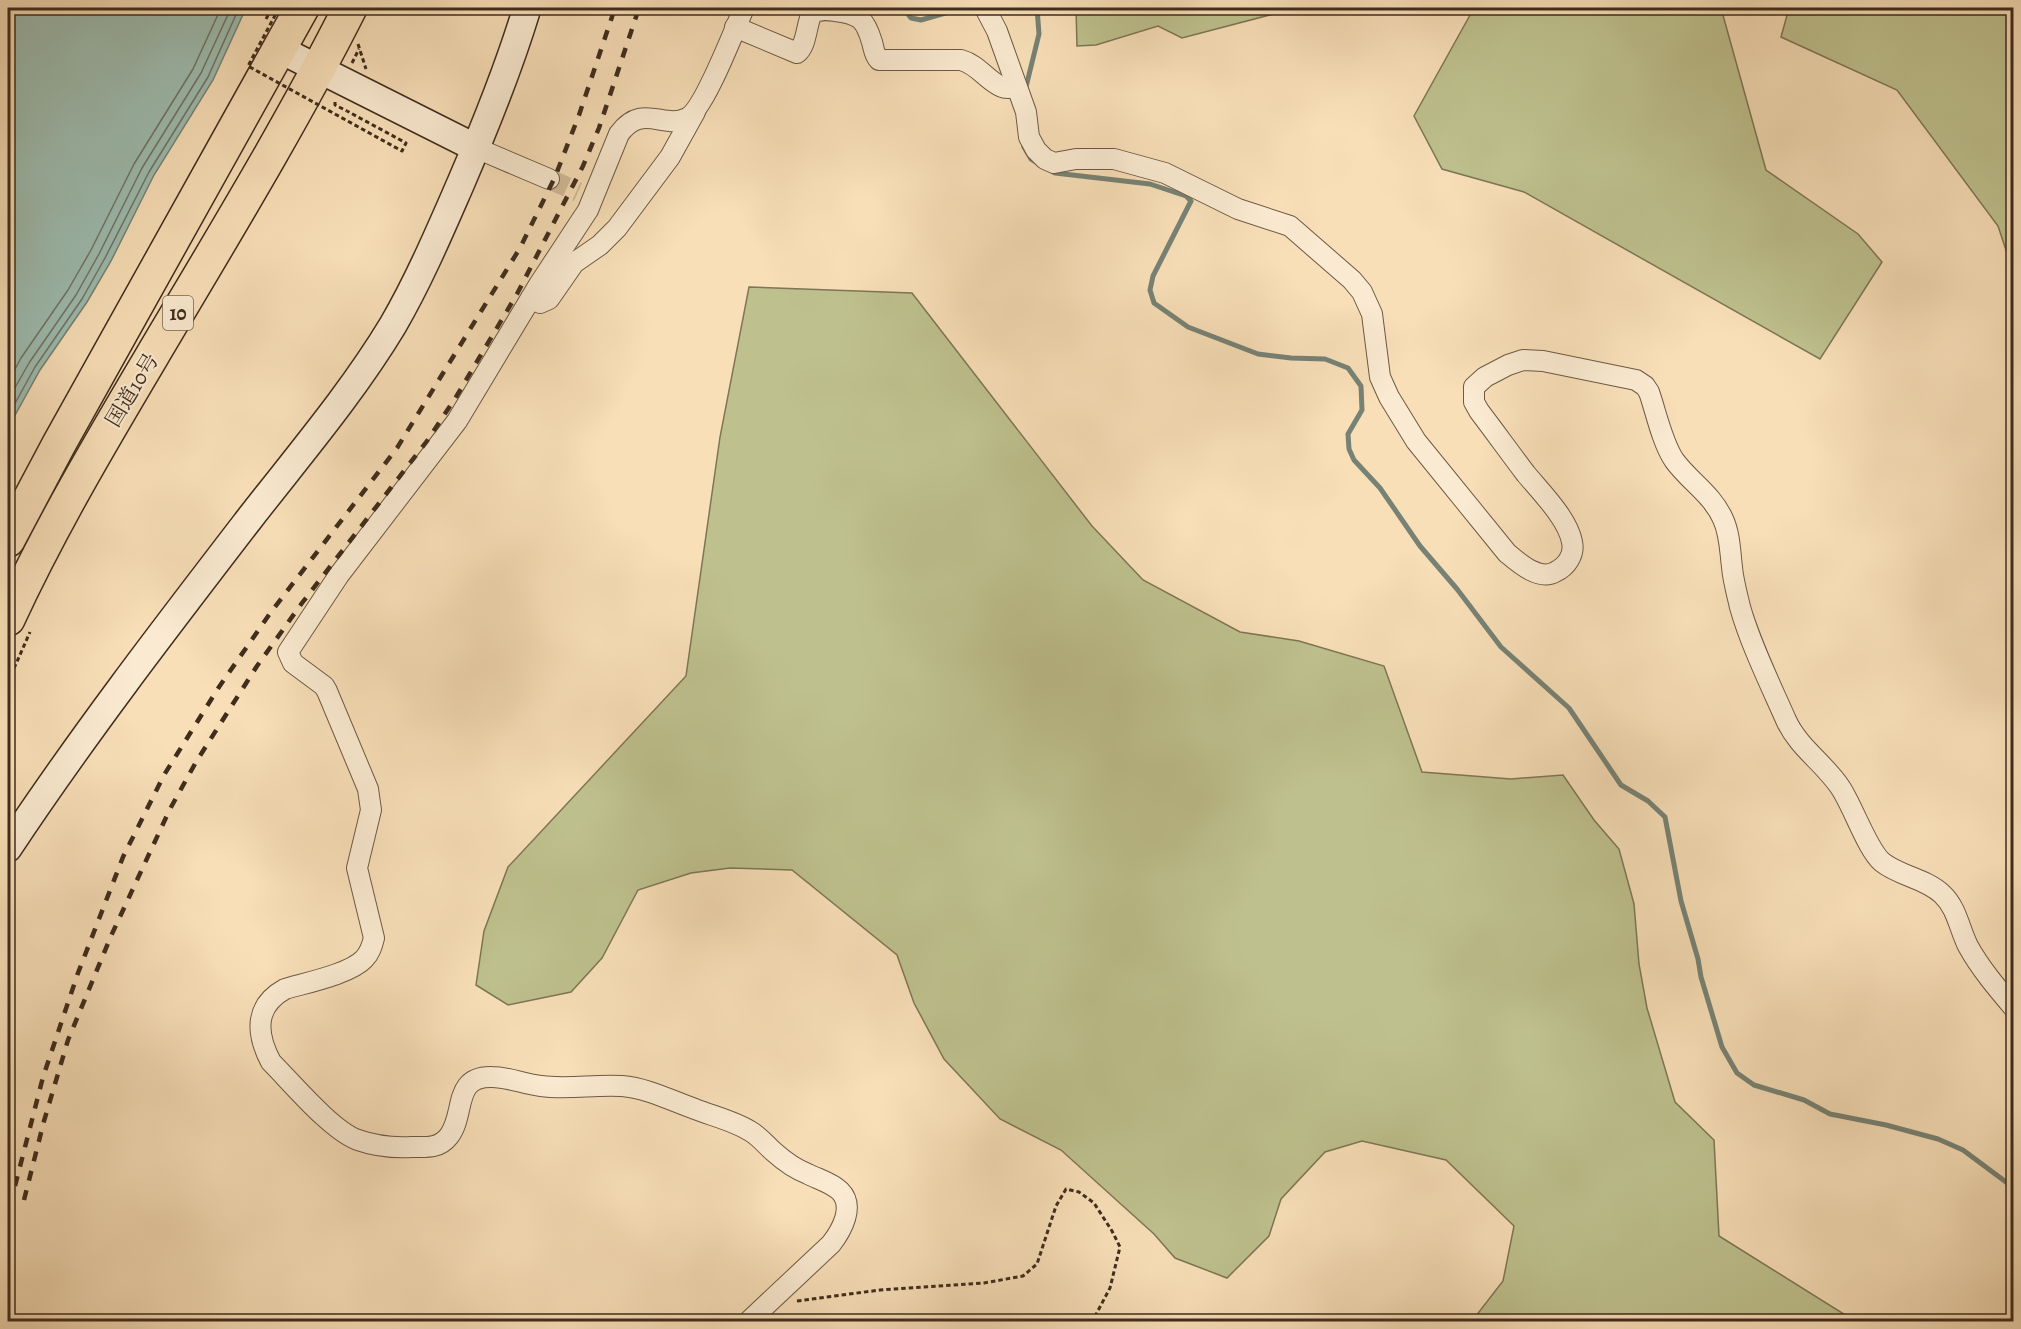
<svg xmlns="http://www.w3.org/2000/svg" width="2021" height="1329" font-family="Alegreya,'Noto Serif JP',serif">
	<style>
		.green { fill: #bec18e; stroke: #7e7656; stroke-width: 1.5 }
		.water { fill: #9dbcb0; stroke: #778275; stroke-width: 1.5 }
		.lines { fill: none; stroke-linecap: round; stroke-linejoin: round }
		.shore { stroke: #6e7466; stroke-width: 1.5 }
		.stream { stroke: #778275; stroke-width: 5 }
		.street-tunnel { stroke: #d3bb99; stroke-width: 20; stroke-dasharray: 20 10; stroke-linecap: butt }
		.street-casing { stroke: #6d5944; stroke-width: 22 }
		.secondary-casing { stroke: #3f2c1d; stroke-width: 30 }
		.highway-casing { stroke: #3f2c1d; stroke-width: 36 }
		.path { stroke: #3f2c1d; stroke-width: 3; stroke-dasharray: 4.5 3; stroke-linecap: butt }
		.street { stroke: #faead1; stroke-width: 20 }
		.secondary { stroke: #faead1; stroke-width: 27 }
		.highway { stroke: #f8dfb8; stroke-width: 33 }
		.rail { stroke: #3f2c1d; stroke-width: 4.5; stroke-dasharray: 10 10; stroke-linecap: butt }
		.path-bridge { stroke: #3f2c1d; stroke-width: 3; stroke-dasharray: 4.5 3; stroke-linecap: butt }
		.labels { text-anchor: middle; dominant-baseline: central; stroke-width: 4.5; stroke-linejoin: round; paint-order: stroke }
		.shield { fill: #faead1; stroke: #776553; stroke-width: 1.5 }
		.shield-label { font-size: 20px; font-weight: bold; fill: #3f2c1d }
		.street-label { font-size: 21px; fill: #3f2c1d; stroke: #faead1 }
	</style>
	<rect width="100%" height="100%" fill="#f8dfb8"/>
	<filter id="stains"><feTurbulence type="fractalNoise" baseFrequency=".00333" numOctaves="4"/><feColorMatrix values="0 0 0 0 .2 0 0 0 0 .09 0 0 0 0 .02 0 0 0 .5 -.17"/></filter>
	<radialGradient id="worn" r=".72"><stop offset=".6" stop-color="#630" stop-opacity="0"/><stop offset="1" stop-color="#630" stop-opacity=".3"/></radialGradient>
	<g class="green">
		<polygon points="1076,8 1286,8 1281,12 1182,38 1158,26 1096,45 1077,46"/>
		<polygon points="1474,8 1721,8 1766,170 1858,234 1882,262 1820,359 1524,192 1442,169 1414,116"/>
		<polygon points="1789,8 2013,8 2013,271 1998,226 1897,90 1781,37"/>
		<polygon points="749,287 912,293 1092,526 1143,580 1240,632 1299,641 1384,666 1422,772 1511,779 1563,775 1594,820 1619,849 1634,904 1639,964 1647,1008 1675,1102 1714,1140 1719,1236 1855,1321 1472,1321 1503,1281 1514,1226 1446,1160 1362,1141 1325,1152 1281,1199 1269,1236 1227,1278 1175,1258 1154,1234 1061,1150 1000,1119 944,1059 914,1003 897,955 792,870 730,868 691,873 638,890 602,958 571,992 508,1005 476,985 484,931 508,867 686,676 720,437"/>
	</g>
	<polygon class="water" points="8,8 246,8 213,80 154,175 111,261 87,302 40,370 8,428"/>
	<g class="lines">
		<g class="shore">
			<polyline points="8,382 21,358 68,290 91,250 134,164 193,69 221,8"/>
			<polyline points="8,400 29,363 76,295 99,254 142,168 201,73 231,8"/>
			<polyline points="8,416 35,367 82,299 105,258 149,172 208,77 239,8"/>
		</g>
		<g class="stream">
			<polyline points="903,8 911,18 921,20 963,8"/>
			<polyline points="1025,91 1039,34 1037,8"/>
			<polyline points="1024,147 1031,159 1055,173 1150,184 1186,196 1191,201 1153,276 1150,290 1154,303 1188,327 1258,354 1291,358 1325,359 1348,368 1361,386 1362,410 1348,434 1349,449 1354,460 1380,488 1420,546 1457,589 1501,647 1569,708 1621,785 1648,801 1665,817 1681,901 1698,959 1701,977 1722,1047 1737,1073 1754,1085 1804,1100 1830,1114 1886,1125 1938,1139 1963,1150 2014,1188"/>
		</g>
		<polyline class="street-tunnel" points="549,179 578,192"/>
		<defs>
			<g id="street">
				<path d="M744,8C735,28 704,110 687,118C664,130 642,102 619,134L588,210L540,283L457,421L339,575L288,652L293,663L324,686L327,691L368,789L371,810L357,868L374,938C372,946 370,953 364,959C350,974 305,983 285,989C254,1006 256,1034 271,1062C292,1083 332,1131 358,1140C375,1146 394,1148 412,1147C426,1147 439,1149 449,1136C466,1114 452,1076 492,1077C508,1077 524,1084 541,1086C568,1090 595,1084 622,1086C647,1088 672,1101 695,1109C713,1116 734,1121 750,1131C759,1136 766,1145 774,1152C784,1161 795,1169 808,1174C818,1179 832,1183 840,1191C855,1206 842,1230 831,1244L748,1322"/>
				<path d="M985,8L997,31L1026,112L1029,137L1036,150L1045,159L1054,163L1076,159H1114L1165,173L1238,209L1290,226L1352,280L1362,292L1372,314L1380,377L1389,397L1416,441L1507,553C1519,563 1539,581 1555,572C1566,567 1575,555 1572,542C1568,519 1541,492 1526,474C1510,453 1495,432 1479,411L1474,402V387L1485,377L1508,365L1523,360L1543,361L1636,380L1645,386L1649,392C1656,412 1662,442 1674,460C1689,481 1712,494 1723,519C1730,534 1730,551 1732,567C1733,580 1737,594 1740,607C1750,643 1771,686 1786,720C1798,747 1824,763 1840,787C1853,806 1867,849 1882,862C1899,876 1925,878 1942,894C1957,908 1959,928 1968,946C1980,968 1997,988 2014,1008"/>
				<path d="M735,27L797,53C807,45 806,25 812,13C820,9 827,10 835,11C860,14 865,19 872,42C874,49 874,55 879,60H961C979,65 987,81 1002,87C1006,89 1012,88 1017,87"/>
				<polyline points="476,148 549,179"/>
				<polyline points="531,298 540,303 549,299 574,263 600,245 617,228 670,157 695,112"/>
			</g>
			<g id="secondary">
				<polyline points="279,49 476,148"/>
				<path d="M8,848C83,735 167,626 250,518C299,455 352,393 393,325C419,280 439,233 460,185C485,127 509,68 527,8"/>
			</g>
			<g id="highway">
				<polyline points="8,540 59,444 302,8"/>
				<path d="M8,619C50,528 101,442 152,356C220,241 290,127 350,8"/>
			</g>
		</defs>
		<use href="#street" class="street-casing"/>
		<use href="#secondary" class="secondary-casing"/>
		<use href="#highway" class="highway-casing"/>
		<g class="path">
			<polyline points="266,19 272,8"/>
			<polyline points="358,44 366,69"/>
			<polyline points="352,63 359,49"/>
			<polyline points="335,102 335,105 347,111"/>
			<polyline points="8,682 30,632"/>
			<polyline points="797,1301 880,1290 984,1283 1023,1276 1037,1264 1056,1206 1066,1189 1079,1192 1094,1203 1112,1231 1120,1247 1110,1288 1092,1322"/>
		</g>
		<use href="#street" class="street"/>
		<use href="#secondary" class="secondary"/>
		<use href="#highway" class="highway"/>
		<g class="rail">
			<polyline points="15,1186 43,1077 78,973 123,857 164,775 219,687 271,612 397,448 520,248 555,177 579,115 615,8"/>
			<polyline points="24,1200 44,1121 68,1040 111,936 170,809 196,762 257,666 302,603 427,441 456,397 517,294 583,166 599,128 639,8"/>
		</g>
		<polyline class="path-bridge" points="279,8 248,66 402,151 406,143 347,111"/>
	</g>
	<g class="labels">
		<rect class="shield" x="163" y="296" width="30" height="34" rx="4.5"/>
		<g class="shield-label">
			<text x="178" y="313">10</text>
		</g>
		<g class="street-label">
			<text transform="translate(132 390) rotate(-59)">国道10号</text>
		</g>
	</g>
	<rect width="2021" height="1329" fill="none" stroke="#f8dfb8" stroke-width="30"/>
	<rect x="9" y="9" width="2003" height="1311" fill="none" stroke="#3f2c1d" stroke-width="3"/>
	<rect x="15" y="15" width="1991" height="1299" fill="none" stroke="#3f2c1d" stroke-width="1.5"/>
	<rect width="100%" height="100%" filter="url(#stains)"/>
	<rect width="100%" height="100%" fill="url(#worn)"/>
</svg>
